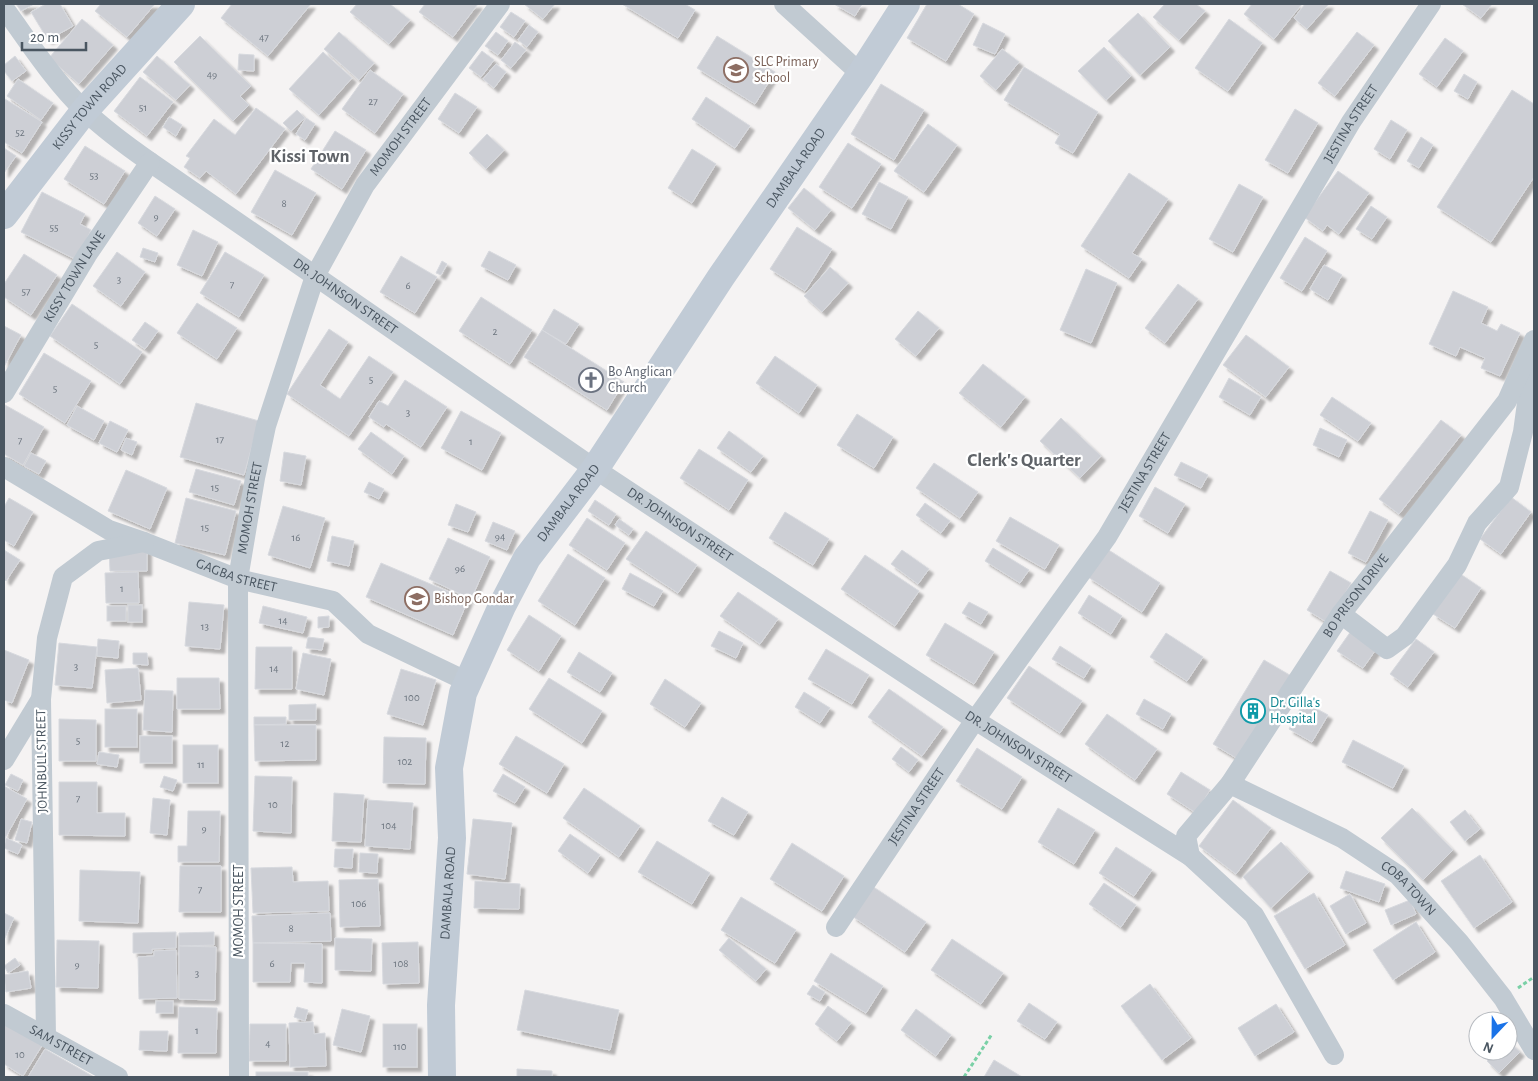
<svg xmlns="http://www.w3.org/2000/svg" width="1538" height="1081" font-family="'Alegreya Sans',sans-serif">
	<style>
		.building { fill: #cdcfd5; stroke: #d7d9de; filter: url(#shadow) }
		.lines { fill: none; stroke-linecap: round; stroke-linejoin: round }
		.path { stroke: #7ad0a6; stroke-width: 3; stroke-dasharray: 4 2.5; stroke-linecap: butt }
		.street { stroke: #c1cad2; stroke-width: 20 }
		.secondary { stroke: #c1cbd6; stroke-width: 28 }
		.labels { text-anchor: middle; dominant-baseline: central; stroke-width: 4.5; stroke-linejoin: round; paint-order: stroke }
		.number-label { font-size: 11px; fill: #6b747e }
		.education-label { font-size: 14px; fill: #785e54; stroke: #fff; text-anchor: start }
		.street-label { font-size: 14px; fill: #4a5661; stroke: #fff }
		.worship-label { font-size: 14px; fill: #5b616d; stroke: #fff; text-anchor: start }
		.culture-label { font-size: 14px; fill: #0d838f; stroke: #fff; text-anchor: start }
		.district-label { font-size: 19px; font-weight: bold; fill: #5f6368; stroke: #fff }
	</style>
	<defs>
		<filter id="shadow"><feDropShadow dx="4.5" dy="4.5" stdDeviation="1" flood-color="#0004"/></filter>
	</defs>
	<rect width="100%" height="100%" fill="#f5f3f3"/>
	<g class="building">
		<polygon points="16,4 34,4 21,11"/>
		<polygon points="46,4 60,4 73,26 48,40 31,12"/>
		<polygon points="101,4 155,4 127,37 95,11"/>
		<polygon points="232,4 311,4 268,56 221,18"/>
		<polygon points="357,4 390,4 410,20 389,44 350,12"/>
		<polygon points="425,4 478,4 453,37 419,12"/>
		<polygon points="524,4 555,4 543,19"/>
		<polygon points="622,4 685,4 695,10 678,38"/>
		<polygon points="834,4 862,4 855,16"/>
		<polygon points="927,4 958,4 974,14 946,61 907,38"/>
		<polygon points="1165,4 1196,4 1205,11 1179,40 1153,17"/>
		<polygon points="1252,4 1302,4 1274,39 1244,14"/>
		<polygon points="1305,4 1329,4 1307,29 1294,18"/>
		<polygon points="1462,4 1492,4 1481,18"/>
		<polygon points="511,12 525,21 514,37 500,27"/>
		<polygon points="1138,13 1170,47 1140,75 1108,41"/>
		<polygon points="82,19 113,45 79,84 49,58"/>
		<polygon points="1229,19 1262,43 1228,91 1195,68"/>
		<polygon points="983,23 1005,34 995,54 973,45"/>
		<polygon points="529,25 538,32 527,47 518,40"/>
		<polygon points="339,32 374,63 359,80 324,49"/>
		<polygon points="496,32 508,41 498,55 485,46"/>
		<polygon points="1357,32 1374,45 1335,96 1318,83"/>
		<polygon points="200,36 251,86 240,96 249,105 233,121 174,62"/>
		<polygon points="717,36 775,72 755,104 697,68"/>
		<polygon points="1445,38 1463,51 1437,87 1419,74"/>
		<polygon points="515,42 526,50 511,68 501,60"/>
		<polygon points="1104,47 1131,76 1106,100 1078,71"/>
		<polygon points="1002,49 1019,62 996,90 980,76"/>
		<polygon points="482,51 494,60 481,77 469,68"/>
		<polygon points="323,52 352,78 319,115 289,89"/>
		<polygon points="239,54 254,55 254,71 238,70"/>
		<polygon points="15,56 26,71 12,81 4,71 4,65"/>
		<polygon points="157,56 190,85 176,100 143,72"/>
		<polygon points="496,64 506,72 494,88 483,79"/>
		<polygon points="1024,67 1098,112 1073,153 1055,143 1060,134 1004,100"/>
		<polygon points="370,70 403,94 375,133 342,109"/>
		<polygon points="1464,74 1477,82 1468,99 1454,91"/>
		<polygon points="140,77 173,102 147,136 114,111"/>
		<polygon points="18,79 53,103 41,120 7,96"/>
		<polygon points="881,84 924,110 894,160 851,134"/>
		<polygon points="1512,90 1534,104 1534,177 1491,242 1437,207"/>
		<polygon points="455,93 477,107 459,133 438,119"/>
		<polygon points="706,97 750,126 735,148 692,119"/>
		<polygon points="5,99 42,122 22,153 4,142 4,101"/>
		<polygon points="256,108 285,129 236,194 206,171 200,178 184,167 190,158 186,156 214,119 235,135"/>
		<polygon points="1295,109 1318,123 1288,173 1265,160"/>
		<polygon points="297,110 305,118 291,131 283,123"/>
		<polygon points="169,117 182,125 176,136 163,127"/>
		<polygon points="306,118 315,124 305,140 296,134"/>
		<polygon points="1391,120 1407,130 1390,159 1374,149"/>
		<polygon points="928,124 957,145 924,192 894,171"/>
		<polygon points="335,131 366,150 342,189 311,169"/>
		<polygon points="487,134 504,150 486,169 469,153"/>
		<polygon points="1421,137 1433,145 1419,168 1407,161"/>
		<polygon points="848,143 881,164 852,208 819,187"/>
		<polygon points="85,146 125,171 104,204 64,179"/>
		<polygon points="4,148 16,156 4,173"/>
		<polygon points="692,149 716,164 692,203 668,188"/>
		<polygon points="275,170 316,193 292,235 251,212"/>
		<polygon points="1338,171 1369,193 1339,234 1327,225 1323,231 1304,217"/>
		<polygon points="1129,173 1168,199 1132,253 1142,259 1129,278 1081,246"/>
		<polygon points="879,182 908,197 891,229 862,214"/>
		<polygon points="1239,184 1263,197 1233,252 1209,239"/>
		<polygon points="804,188 831,210 815,230 788,208"/>
		<polygon points="42,192 85,214 80,224 91,230 77,260 21,232"/>
		<polygon points="155,196 175,209 157,236 138,223"/>
		<polygon points="1371,206 1387,217 1372,239 1356,229"/>
		<polygon points="797,227 832,249 805,291 770,269"/>
		<polygon points="193,230 218,242 202,276 177,265"/>
		<polygon points="1305,237 1327,251 1302,291 1280,278"/>
		<polygon points="143,248 158,253 155,262 140,257"/>
		<polygon points="489,251 516,265 508,280 481,266"/>
		<polygon points="117,252 145,272 121,306 93,286"/>
		<polygon points="225,252 264,275 239,317 200,293"/>
		<polygon points="24,254 57,275 31,315 4,297 4,284"/>
		<polygon points="401,256 437,277 415,313 380,292"/>
		<polygon points="442,261 447,264 441,275 436,273"/>
		<polygon points="1324,265 1342,275 1328,300 1310,289"/>
		<polygon points="830,267 848,283 822,312 804,296"/>
		<polygon points="1086,269 1117,283 1091,343 1060,330"/>
		<polygon points="1178,284 1198,299 1165,343 1145,328"/>
		<polygon points="1453,291 1488,307 1481,323 1497,331 1501,324 1520,333 1500,376 1481,368 1485,358 1460,347 1456,356 1429,344"/>
		<polygon points="481,297 532,330 510,364 459,331"/>
		<polygon points="197,303 237,328 217,359 177,333"/>
		<polygon points="72,304 142,352 120,384 50,336"/>
		<polygon points="554,309 579,324 566,344 542,330"/>
		<polygon points="918,311 939,328 916,356 895,339"/>
		<polygon points="145,322 158,331 145,349 132,340"/>
		<polygon points="4,326 21,335 4,367"/>
		<polygon points="329,329 348,342 320,385 340,399 369,356 393,372 349,436 287,394"/>
		<polygon points="542,330 624,382 607,410 524,357"/>
		<polygon points="1246,335 1289,367 1266,397 1223,365"/>
		<polygon points="44,353 91,381 65,423 19,394"/>
		<polygon points="775,356 817,385 799,413 756,383"/>
		<polygon points="983,364 1025,397 1001,427 959,393"/>
		<polygon points="1229,378 1261,397 1250,415 1219,397"/>
		<polygon points="405,380 447,407 421,447 386,424 384,427 369,417 379,401 388,406"/>
		<polygon points="1332,397 1371,423 1358,441 1320,415"/>
		<polygon points="196,403 259,421 244,475 180,457"/>
		<polygon points="5,405 44,427 23,465 4,454"/>
		<polygon points="77,406 104,421 94,440 67,425"/>
		<polygon points="461,411 501,433 482,470 441,448"/>
		<polygon points="857,414 893,437 874,468 837,445"/>
		<polygon points="1061,418 1101,456 1080,478 1040,441"/>
		<polygon points="1441,420 1461,435 1399,514 1379,499"/>
		<polygon points="110,421 128,430 117,452 99,443"/>
		<polygon points="1320,428 1347,440 1339,457 1313,445"/>
		<polygon points="729,431 763,456 751,472 717,448"/>
		<polygon points="371,432 404,456 392,474 358,449"/>
		<polygon points="126,438 137,442 132,455 121,450"/>
		<polygon points="699,449 748,480 729,510 680,478"/>
		<polygon points="284,452 306,456 301,485 280,481"/>
		<polygon points="31,453 46,461 39,474 24,466"/>
		<polygon points="1181,462 1208,475 1201,488 1174,475"/>
		<polygon points="934,463 978,492 960,518 916,488"/>
		<polygon points="196,469 241,481 234,505 189,492"/>
		<polygon points="126,470 167,488 150,529 108,511"/>
		<polygon points="369,482 384,489 379,499 364,492"/>
		<polygon points="1155,487 1185,504 1168,533 1139,516"/>
		<polygon points="1511,497 1531,512 1501,554 1480,539"/>
		<polygon points="9,498 33,512 14,546 4,540 4,507"/>
		<polygon points="186,498 236,511 225,555 175,543"/>
		<polygon points="595,500 616,514 609,525 588,511"/>
		<polygon points="925,503 950,521 941,533 916,515"/>
		<polygon points="456,504 476,512 468,532 448,525"/>
		<polygon points="283,506 325,518 310,568 268,555"/>
		<polygon points="1370,511 1388,520 1366,562 1348,553"/>
		<polygon points="785,512 829,539 813,565 769,538"/>
		<polygon points="1010,517 1059,545 1045,569 996,541"/>
		<polygon points="587,518 625,543 607,570 569,545"/>
		<polygon points="619,519 633,529 629,535 615,525"/>
		<polygon points="493,522 515,531 507,550 485,541"/>
		<polygon points="646,531 697,565 678,593 626,559"/>
		<polygon points="332,536 354,541 349,566 327,561"/>
		<polygon points="448,538 490,557 471,599 429,579"/>
		<polygon points="993,548 1029,570 1020,583 985,561"/>
		<polygon points="147,549 147,571 110,571 109,550"/>
		<polygon points="1107,549 1160,583 1142,612 1088,577"/>
		<polygon points="4,550 20,560 6,581 4,579"/>
		<polygon points="902,550 929,569 918,584 891,564"/>
		<polygon points="568,554 605,578 575,625 538,601"/>
		<polygon points="865,555 919,591 895,626 841,589"/>
		<polygon points="381,563 468,600 453,635 366,597"/>
		<polygon points="1330,571 1351,583 1328,623 1307,610"/>
		<polygon points="138,572 139,603 106,603 105,573"/>
		<polygon points="630,573 663,591 654,606 622,589"/>
		<polygon points="1459,573 1481,588 1455,628 1433,614"/>
		<polygon points="738,592 778,619 760,644 720,616"/>
		<polygon points="1089,595 1122,616 1111,634 1078,613"/>
		<polygon points="189,602 224,605 220,649 185,646"/>
		<polygon points="969,602 988,612 981,624 962,613"/>
		<rect x="128" y="605" width="14" height="17"/>
		<rect x="107" y="606" width="19" height="15"/>
		<polygon points="263,606 307,617 303,633 259,623"/>
		<polygon points="529,615 561,636 539,671 507,650"/>
		<polygon points="329,616 329,627 318,628 318,617"/>
		<polygon points="945,623 994,652 974,684 926,655"/>
		<polygon points="719,631 743,643 736,658 711,646"/>
		<polygon points="1351,631 1377,648 1363,668 1337,651"/>
		<polygon points="1166,633 1203,657 1187,681 1150,657"/>
		<polygon points="308,637 324,639 322,650 306,648"/>
		<polygon points="98,639 119,641 118,658 97,656"/>
		<polygon points="1416,639 1434,652 1408,687 1390,674"/>
		<polygon points="59,643 97,647 92,688 55,685"/>
		<polygon points="1060,646 1091,666 1084,678 1052,659"/>
		<polygon points="256,647 292,647 292,689 255,689"/>
		<polygon points="826,649 869,675 852,704 808,679"/>
		<polygon points="4,650 29,660 12,703 4,700"/>
		<polygon points="579,652 612,673 600,692 567,672"/>
		<polygon points="133,653 147,653 148,665 133,664"/>
		<polygon points="303,653 331,659 324,695 296,689"/>
		<polygon points="1264,660 1293,677 1243,762 1213,744"/>
		<polygon points="1029,666 1082,701 1060,733 1007,698"/>
		<polygon points="138,668 141,700 107,703 105,670"/>
		<polygon points="401,669 436,680 423,725 387,714"/>
		<polygon points="177,678 219,678 220,709 177,709"/>
		<polygon points="549,678 602,711 582,743 529,709"/>
		<polygon points="665,679 701,703 685,727 650,704"/>
		<polygon points="889,689 943,727 922,756 868,717"/>
		<polygon points="145,690 173,691 172,732 143,730"/>
		<polygon points="804,692 830,708 820,723 795,707"/>
		<polygon points="1144,699 1171,714 1163,729 1136,714"/>
		<polygon points="1304,702 1328,715 1312,742 1289,729"/>
		<polygon points="316,704 316,720 289,720 289,705"/>
		<rect x="105" y="709" width="32" height="38"/>
		<polygon points="1107,714 1157,749 1135,780 1085,744"/>
		<polygon points="254,717 286,717 286,724 254,725"/>
		<polygon points="59,719 96,720 96,761 59,761"/>
		<polygon points="254,725 316,725 316,760 255,761"/>
		<rect x="140" y="736" width="32" height="27"/>
		<polygon points="516,736 564,764 547,793 499,764"/>
		<polygon points="384,737 426,738 425,784 383,783"/>
		<polygon points="1353,740 1404,766 1393,788 1342,762"/>
		<rect x="183" y="745" width="35" height="38"/>
		<polygon points="901,747 918,760 909,772 892,759"/>
		<polygon points="977,748 1022,777 1002,809 956,781"/>
		<polygon points="99,752 119,755 117,767 97,764"/>
		<polygon points="1181,772 1210,790 1196,813 1167,794"/>
		<polygon points="11,774 23,780 18,791 5,785"/>
		<polygon points="503,774 525,787 515,803 493,791"/>
		<polygon points="164,776 177,780 173,791 160,787"/>
		<polygon points="255,776 292,777 291,833 253,831"/>
		<polygon points="59,782 97,782 97,813 125,813 125,836 59,835"/>
		<polygon points="4,786 27,799 4,840"/>
		<polygon points="584,788 640,826 619,857 563,818"/>
		<polygon points="334,793 364,795 361,842 332,841"/>
		<polygon points="722,797 748,812 734,835 708,821"/>
		<polygon points="153,798 170,800 167,835 150,833"/>
		<polygon points="368,800 413,803 410,849 365,846"/>
		<polygon points="1233,800 1271,828 1236,874 1199,846"/>
		<polygon points="1058,808 1095,830 1074,864 1038,842"/>
		<polygon points="1412,808 1453,850 1423,880 1381,838"/>
		<polygon points="1465,810 1480,829 1465,841 1450,822"/>
		<polygon points="188,811 220,811 219,862 178,862 178,846 187,846"/>
		<polygon points="21,819 32,822 27,843 15,840"/>
		<polygon points="473,819 512,823 505,879 467,874"/>
		<polygon points="570,834 600,855 588,873 558,851"/>
		<polygon points="6,838 22,845 18,854 4,848"/>
		<polygon points="657,841 710,873 692,904 638,872"/>
		<polygon points="1281,842 1309,872 1271,908 1243,877"/>
		<polygon points="792,843 844,876 822,911 770,879"/>
		<polygon points="1116,847 1152,870 1134,896 1099,873"/>
		<polygon points="335,849 353,849 352,868 334,867"/>
		<polygon points="360,853 378,854 377,873 359,872"/>
		<polygon points="1480,855 1512,902 1474,928 1441,881"/>
		<polygon points="180,866 221,866 221,912 179,912"/>
		<polygon points="292,867 293,882 328,881 329,911 253,913 251,868"/>
		<polygon points="80,870 140,872 138,923 79,921"/>
		<polygon points="1346,871 1385,884 1379,902 1340,888"/>
		<polygon points="378,879 380,926 340,927 339,880"/>
		<polygon points="475,881 520,884 519,909 474,908"/>
		<polygon points="1104,883 1136,905 1121,927 1089,904"/>
		<polygon points="872,886 926,922 905,952 852,916"/>
		<polygon points="1314,893 1345,945 1305,969 1274,916"/>
		<polygon points="1350,894 1366,923 1346,934 1330,906"/>
		<polygon points="741,897 796,930 775,963 721,930"/>
		<polygon points="1410,900 1416,914 1391,925 1385,910"/>
		<polygon points="4,913 14,918 4,940"/>
		<polygon points="330,913 331,941 253,943 252,916"/>
		<polygon points="1416,922 1435,952 1393,980 1373,950"/>
		<polygon points="176,932 176,948 152,949 152,953 133,953 133,933"/>
		<polygon points="214,932 214,945 179,946 179,933"/>
		<polygon points="335,938 372,939 371,971 335,970"/>
		<polygon points="729,938 766,969 756,981 719,950"/>
		<polygon points="952,939 1003,973 981,1004 931,970"/>
		<polygon points="57,940 99,941 98,988 56,987"/>
		<polygon points="418,942 419,983 383,984 382,943"/>
		<polygon points="253,943 322,944 322,983 304,982 305,963 291,963 290,982 253,982"/>
		<polygon points="179,946 216,947 215,1000 179,999"/>
		<polygon points="176,950 177,998 139,999 138,957 154,956 154,951"/>
		<polygon points="831,953 883,986 866,1013 814,981"/>
		<polygon points="15,958 20,965 8,973 4,966"/>
		<polygon points="28,971 31,988 6,992 4,975"/>
		<polygon points="1150,984 1191,1038 1162,1060 1121,1006"/>
		<polygon points="813,985 825,992 820,1001 807,994"/>
		<polygon points="525,990 619,1010 610,1050 517,1030"/>
		<rect x="156" y="1001" width="17" height="12"/>
		<polygon points="1029,1003 1057,1022 1045,1039 1017,1021"/>
		<polygon points="1276,1004 1294,1032 1255,1056 1238,1028"/>
		<polygon points="828,1006 851,1023 837,1041 815,1024"/>
		<polygon points="179,1007 217,1008 216,1053 178,1053"/>
		<polygon points="297,1007 308,1010 305,1021 294,1017"/>
		<polygon points="342,1009 370,1016 361,1052 333,1045"/>
		<polygon points="916,1009 951,1035 936,1056 901,1030"/>
		<polygon points="4,1020 43,1044 23,1076 4,1064"/>
		<polygon points="313,1022 314,1034 325,1033 326,1066 290,1067 289,1023"/>
		<polygon points="250,1024 286,1024 286,1061 249,1061"/>
		<rect x="383" y="1024" width="34" height="43"/>
		<polygon points="140,1031 168,1031 167,1051 139,1050"/>
		<polygon points="1508,1041 1520,1052 1499,1073 1487,1061 1497,1051 1508,1051"/>
		<polygon points="45,1049 94,1077 28,1077"/>
		<polygon points="994,1060 1022,1077 984,1077"/>
		<polygon points="517,1069 552,1071 552,1077 517,1077"/>
		<rect x="256" y="1072" width="52" height="5"/>
	</g>
	<g class="lines">
		<g class="path">
			<polyline points="1518,988 1534,977"/>
			<polyline points="964,1077 992,1034"/>
		</g>
		<g class="street">
			<polyline points="784,4 861,74"/>
			<path id="s1" d="M4,8C29,42 53,80 84,110C104,129 127,146 150,162L595,469L975,720L1190,856L1254,915L1334,1055"/>
			<path id="s2" d="M4,393L87,255L150,162"/>
			<path id="s3" d="M4,467L109,530L144,542L238,579L333,601L368,634L468,682"/>
			<polyline points="1341,614 1387,649 1405,636 1457,565 1477,523 1509,487 1523,432 1533,359"/>
			<polyline points="4,760 41,699"/>
			<path id="s4" d="M1230,784L1342,838L1398,875L1459,942L1503,998L1534,1050"/>
			<path id="s5" d="M1190,856L1186,836L1230,784L1341,614L1507,401L1534,340"/>
			<path id="s6" d="M836,927L975,720L1107,537L1351,122L1431,4"/>
			<path id="s7" d="M4,1014L118,1077"/>
			<polyline points="46,1037 41,699 47,638 63,577 98,551 144,542"/>
			<path id="s8" d="M239,1077L238,579L255,478L266,426L315,276L365,185L500,4"/>
		</g>
		<g class="secondary">
			<path id="s9" d="M4,215L85,110L181,4"/>
			<path id="s10" d="M442,1077L441,1005L452,838L449,768L463,693L502,606L527,558L595,469L721,277L861,74L906,4"/>
		</g>
	</g>
	<defs>
		<symbol id="school-ring" viewBox="-11 -11 22 22"><circle r="9.5" fill="#fff" stroke="#8d6e63" stroke-width="1.5"/><path d="M0-5L7-2L0 1L-7-2ZM-4 1L0 2.5L4 1V4Q0 6-4 4Z" fill="#8d6e63"/></symbol>
		<symbol id="church-ring" viewBox="-11 -11 22 22"><circle r="9.5" fill="#fff" stroke="#6b7280" stroke-width="1.5"/><path d="M-1.2-6h2.4v3.5h3.3v2.4h-3.3V6h-2.4V-.1h-3.3v-2.4h3.3Z" fill="#6b7280"/></symbol>
		<symbol id="building-ring" viewBox="-11 -11 22 22"><circle r="9.5" fill="#fff" stroke="#0f9aa8" stroke-width="1.5"/><path d="M-4-6H4V6H1V3H-1V6H-4ZM-2.5-4.3h1.7v1.8h-1.7ZM.8-4.3h1.7v1.8H.8ZM-2.5-1h1.7V.8h-1.7ZM.8-1h1.7V.8H.8Z" fill="#0f9aa8"/></symbol>
	</defs>
	<g fill-rule="evenodd">
		<use href="#school-ring" x="722" y="56" width="28" height="28"/>
		<use href="#church-ring" x="577" y="366" width="28" height="28"/>
		<use href="#school-ring" x="403" y="585" width="28" height="28"/>
		<use href="#building-ring" x="1239" y="697" width="28" height="28"/>
	</g>
	<g class="labels">
		<g class="number-label">
			<text x="264" y="37">47</text>
			<text x="212" y="74">49</text>
			<text x="373" y="101">27</text>
			<text x="143" y="107">51</text>
			<text x="20" y="132">52</text>
			<text x="94" y="175">53</text>
			<text x="284" y="203">8</text>
			<text x="156" y="216">9</text>
			<text x="54" y="227">55</text>
			<text x="119" y="279">3</text>
			<text x="232" y="284">7</text>
			<text x="408" y="285">6</text>
			<text x="26" y="291">57</text>
			<text x="495" y="331">2</text>
			<text x="96" y="344">5</text>
			<text x="371" y="379">5</text>
			<text x="55" y="388">5</text>
			<text x="408" y="412">3</text>
			<text x="220" y="439">17</text>
			<text x="20" y="440">7</text>
			<text x="471" y="441">1</text>
			<text x="215" y="487">15</text>
			<text x="205" y="527">15</text>
			<text x="500" y="536">94</text>
			<text x="296" y="537">16</text>
			<text x="460" y="568">96</text>
			<text x="122" y="588">1</text>
			<text x="283" y="620">14</text>
			<text x="205" y="626">13</text>
			<text x="76" y="666">3</text>
			<text x="274" y="668">14</text>
			<text x="412" y="697">100</text>
			<text x="78" y="740">5</text>
			<text x="285" y="743">12</text>
			<text x="405" y="761">102</text>
			<text x="201" y="764">11</text>
			<text x="78" y="798">7</text>
			<text x="273" y="804">10</text>
			<text x="389" y="825">104</text>
			<text x="204" y="828">9</text>
			<text x="200" y="889">7</text>
			<text x="359" y="903">106</text>
			<text x="291" y="928">8</text>
			<text x="272" y="963">6</text>
			<text x="401" y="963">108</text>
			<text x="77" y="964">9</text>
			<text x="197" y="973">3</text>
			<text x="197" y="1030">1</text>
			<text x="268" y="1043">4</text>
			<text x="400" y="1046">110</text>
			<text x="20" y="1054">10</text>
		</g>
		<g class="education-label">
			<text x="754" y="62">SLC Primary<tspan x="754" dy="16">School</tspan></text>
			<text x="434" y="599">Bishop Gondar</text>
		</g>
		<g class="street-label">
			<text stroke="none"><textPath href="#s9" startOffset="138">KISSY TOWN ROAD</textPath></text>
			<text stroke="none"><textPath href="#s6" startOffset="955">JESTINA STREET</textPath></text>
			<text stroke="none"><textPath href="#s8" startOffset="975">MOMOH STREET</textPath></text>
			<text stroke="none"><textPath href="#s10" startOffset="1009">DAMBALA ROAD</textPath></text>
			<text stroke="none"><textPath href="#s2" startOffset="136">KISSY TOWN LANE</textPath></text>
			<text stroke="none"><textPath href="#s1" startOffset="451">DR. JOHNSON STREET</textPath></text>
			<text stroke="none"><textPath href="#s6" startOffset="550">JESTINA STREET</textPath></text>
			<text stroke="none"><textPath href="#s10" startOffset="604">DAMBALA ROAD</textPath></text>
			<text stroke="none"><textPath href="#s8" startOffset="570">MOMOH STREET</textPath></text>
			<text stroke="none"><textPath href="#s1" startOffset="856">DR. JOHNSON STREET</textPath></text>
			<text stroke="none"><textPath href="#s3" startOffset="258">GAGBA STREET</textPath></text>
			<text stroke="none"><textPath href="#s5" startOffset="315">BO PRISON DRIVE</textPath></text>
			<text stroke="none"><textPath href="#s1" startOffset="1261">DR. JOHNSON STREET</textPath></text>
			<text transform="translate(42 761) rotate(-91)">JOHNBULL STREET</text>
			<text stroke="none"><textPath href="#s6" startOffset="145">JESTINA STREET</textPath></text>
			<text stroke="none"><textPath href="#s4" startOffset="208">COBA TOWN</textPath></text>
			<text stroke="none"><textPath href="#s10" startOffset="184">DAMBALA ROAD</textPath></text>
			<text transform="translate(239 911) rotate(-90)">MOMOH STREET</text>
			<text stroke="none"><textPath href="#s7" startOffset="65">SAM STREET</textPath></text>
		</g>
		<g class="worship-label">
			<text x="608" y="372">Bo Anglican<tspan x="608" dy="16">Church</tspan></text>
		</g>
		<g class="culture-label">
			<text x="1270" y="703">Dr. Gilla's<tspan x="1270" dy="16">Hospital</tspan></text>
		</g>
		<g class="district-label">
			<text x="310" y="156">Kissi Town</text>
			<text x="1024" y="460">Clerk's Quarter</text>
		</g>
	</g>
	<rect width="1538" height="1081" fill="none" stroke="#4a5661" stroke-width="10"/>
	<g transform="translate(1493 1036) rotate(202)"><circle r="24" fill="#ffffff" stroke="#b7bbc0"/>
	<path d="M0-4L9 19L0 12L-9 19Z" fill="#1a73e8"/>
	<text y="-8" font-size="14" font-weight="bold" text-anchor="middle" fill="#4a5661">N</text>
	</g>
	<path d="M22 42v8h64v-8" fill="none" stroke="#4a5661" stroke-width="2.5"/>
	<text x="30" y="42" font-size="15" fill="#4a5661" stroke="#ffffff" stroke-width="4" paint-order="stroke">20 m</text>
</svg>
